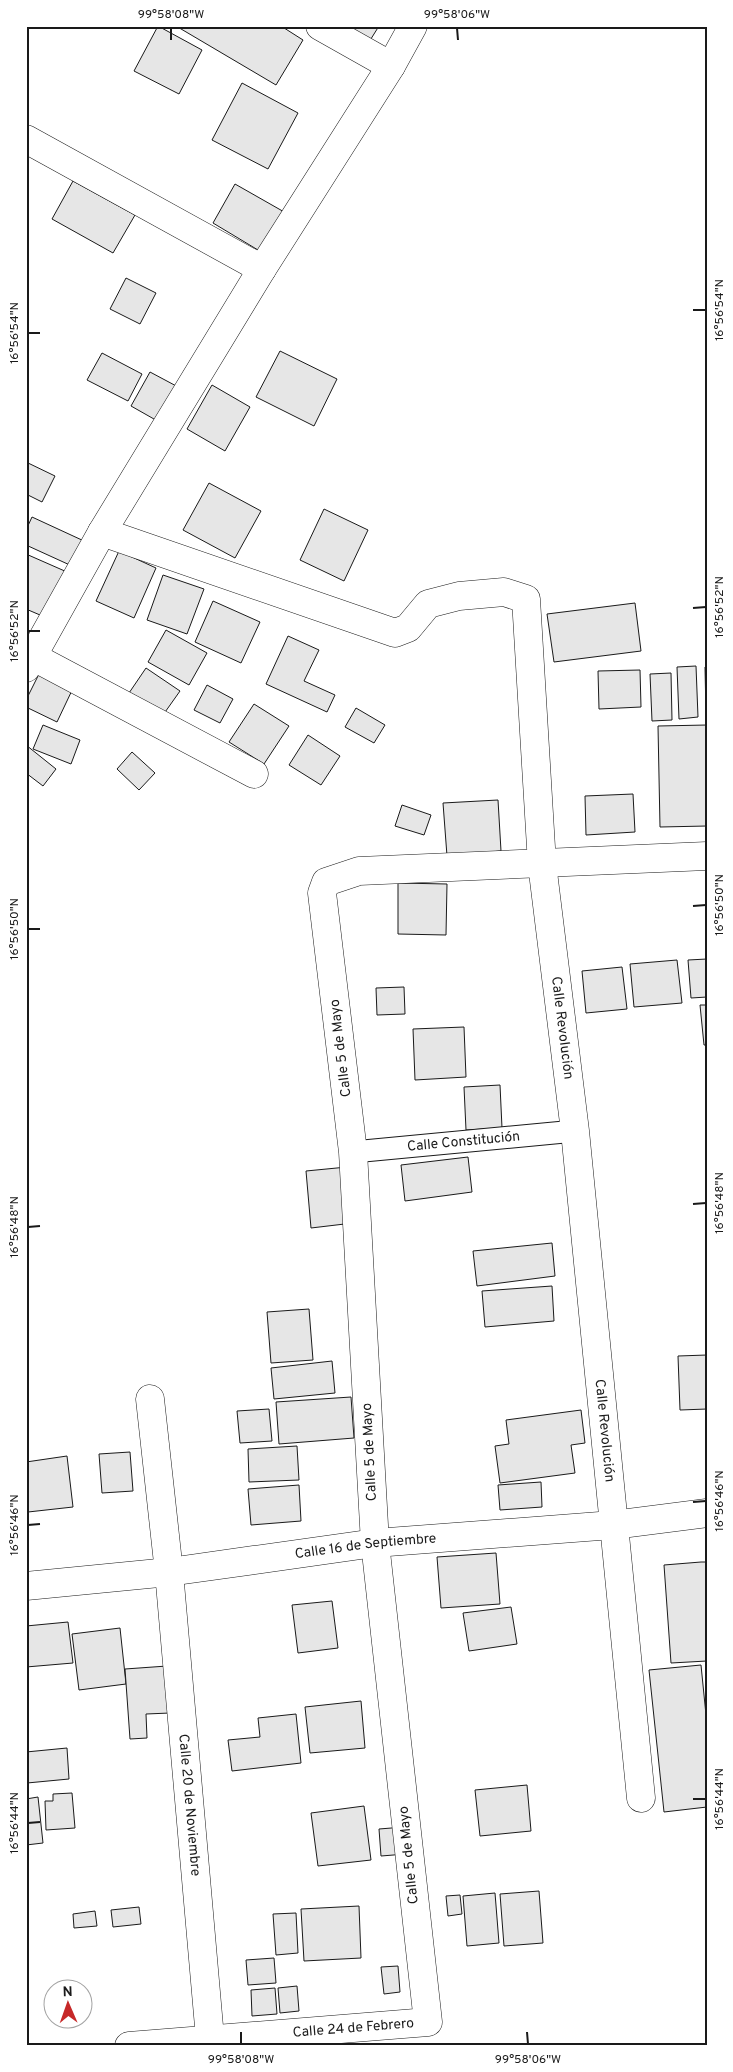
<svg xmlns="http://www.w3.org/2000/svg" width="733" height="2072" font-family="Overpass,sans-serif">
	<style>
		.building { fill: #e6e6e6; stroke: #1a1a1a }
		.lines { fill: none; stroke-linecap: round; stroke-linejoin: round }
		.pedestrian-casing { stroke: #1a1a1a; stroke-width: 23 }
		.minor-casing { stroke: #1a1a1a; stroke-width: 29 }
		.pedestrian { stroke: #fff; stroke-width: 21 }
		.minor { stroke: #fff; stroke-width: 28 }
		.ticks { fill: none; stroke: #1a1a1a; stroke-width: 2 }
		.labels { text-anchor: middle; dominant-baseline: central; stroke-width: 4; stroke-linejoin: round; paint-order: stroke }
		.street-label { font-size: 14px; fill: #1a1a1a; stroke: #fff }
		.neatline { fill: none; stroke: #1a1a1a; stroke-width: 2 }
		.ticks-label { font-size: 12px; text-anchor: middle; fill: #1a1a1a }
	</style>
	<rect width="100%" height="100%" fill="#fff"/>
	<g class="building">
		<polygon points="158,26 202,50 179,94 134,71"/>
		<polygon points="176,26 281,26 303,40 276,85"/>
		<polygon points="342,26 379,26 369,42"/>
		<polygon points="242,83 298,113 268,169 212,140"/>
		<polygon points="73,181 135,215 113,253 52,219"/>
		<polygon points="235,184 286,213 263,253 213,223"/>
		<polygon points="126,278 156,293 140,324 110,309"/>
		<polygon points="280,351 337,379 314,426 256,397"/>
		<polygon points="102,353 142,374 128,401 87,380"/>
		<polygon points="150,372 180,388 161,423 131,406"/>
		<polygon points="212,385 250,407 225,451 187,429"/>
		<polygon points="26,462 55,476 42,502 26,494"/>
		<polygon points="209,483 261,511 235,558 183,530"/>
		<polygon points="324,509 368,530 344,581 300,560"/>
		<polygon points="32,517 84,541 72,566 26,545 26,530"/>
		<polygon points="119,551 156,568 134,618 96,601"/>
		<polygon points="26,554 67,572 47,618 26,609"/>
		<polygon points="163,575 204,589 187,634 147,620"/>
		<polygon points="213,601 260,622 241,663 195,642"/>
		<polygon points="635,603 641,651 554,662 547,614"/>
		<polygon points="166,630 207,653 189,685 148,662"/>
		<polygon points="288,636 319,650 304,681 335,695 327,712 266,684"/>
		<polygon points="696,666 698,717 679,719 677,667"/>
		<polygon points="705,667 707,667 706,715"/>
		<polygon points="42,668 75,684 57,722 26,707 26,700"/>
		<polygon points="146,668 180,691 163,715 129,693"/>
		<polygon points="640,670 641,707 599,709 598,671"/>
		<polygon points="671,673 672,720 652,721 650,674"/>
		<polygon points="207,685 233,699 220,723 194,710"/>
		<polygon points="254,704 289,726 264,764 229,742"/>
		<polygon points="356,708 385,725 374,743 345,727"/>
		<polygon points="43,725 80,740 71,764 33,749"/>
		<polygon points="707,725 707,826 660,827 658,726"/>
		<polygon points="308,735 340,756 321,785 289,765"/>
		<polygon points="26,745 56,769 43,786 26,773"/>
		<polygon points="132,752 155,773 139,790 117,769"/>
		<polygon points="633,794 635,832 586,835 585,796"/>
		<polygon points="498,800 501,851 447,856 443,803"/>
		<polygon points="402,805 431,815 424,835 395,826"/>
		<polygon points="398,883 447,884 446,935 398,934"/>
		<polygon points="707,959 707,997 691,998 688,960"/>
		<polygon points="677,960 682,1003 634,1007 630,964"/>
		<polygon points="622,967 627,1009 586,1013 582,971"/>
		<polygon points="404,987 405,1014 377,1015 376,988"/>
		<polygon points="700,1005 707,1005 707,1045 704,1045"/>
		<polygon points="464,1027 466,1077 415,1080 413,1029"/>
		<polygon points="500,1085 502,1128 466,1130 464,1087"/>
		<polygon points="468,1157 472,1192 405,1201 401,1165"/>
		<polygon points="347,1167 353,1223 311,1228 306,1171"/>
		<polygon points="552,1243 555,1276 477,1286 473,1251"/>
		<polygon points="552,1286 554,1321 485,1327 482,1291"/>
		<polygon points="309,1309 313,1360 271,1363 267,1312"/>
		<polygon points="707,1355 707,1409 680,1410 678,1356"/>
		<polygon points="332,1361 335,1393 274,1399 271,1368"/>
		<polygon points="351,1397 354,1438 279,1444 276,1402"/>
		<polygon points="269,1409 272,1441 240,1443 237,1411"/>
		<polygon points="581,1410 585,1443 571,1445 575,1473 500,1483 495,1446 509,1444 506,1420"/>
		<polygon points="297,1446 299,1480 249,1482 248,1449"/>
		<polygon points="130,1452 133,1491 102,1493 99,1454"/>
		<polygon points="67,1456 73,1507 28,1512 26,1462"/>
		<polygon points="541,1482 542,1507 500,1510 498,1485"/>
		<polygon points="299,1485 301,1521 251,1525 248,1489"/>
		<polygon points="496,1553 500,1604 441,1608 437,1557"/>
		<polygon points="701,1562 707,1562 707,1661 671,1663 664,1565"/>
		<polygon points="332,1601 338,1648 298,1653 292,1605"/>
		<polygon points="511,1607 517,1644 469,1651 463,1613"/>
		<polygon points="68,1622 73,1663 26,1667 26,1626"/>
		<polygon points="120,1628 126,1684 79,1690 72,1634"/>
		<polygon points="701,1665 707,1725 707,1807 664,1812 649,1670"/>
		<polygon points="167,1666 170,1713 146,1714 147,1738 130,1739 125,1669"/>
		<polygon points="361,1701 365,1748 310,1753 305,1707"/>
		<polygon points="296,1714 301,1763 232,1771 228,1740 260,1737 258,1718"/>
		<polygon points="67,1748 69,1779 27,1783 26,1752"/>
		<polygon points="527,1785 531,1831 480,1836 475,1790"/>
		<polygon points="72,1793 75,1828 46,1830 45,1801 53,1801 53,1794"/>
		<polygon points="38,1797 43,1843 26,1845 26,1799"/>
		<polygon points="364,1806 371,1860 318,1866 311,1813"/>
		<polygon points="404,1827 406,1854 381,1856 379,1829"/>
		<polygon points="539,1891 543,1943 504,1946 500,1894"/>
		<polygon points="495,1893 499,1943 467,1946 463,1896"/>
		<polygon points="460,1895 462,1914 448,1916 446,1896"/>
		<polygon points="359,1906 361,1958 304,1961 301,1909"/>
		<polygon points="139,1907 141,1924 113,1927 111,1910"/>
		<polygon points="95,1911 97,1926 74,1928 73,1914"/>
		<polygon points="296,1913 298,1953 276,1955 273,1914"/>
		<polygon points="274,1958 276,1983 248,1985 246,1960"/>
		<polygon points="398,1966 400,1992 384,1994 381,1967"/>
		<polygon points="297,1986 299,2011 280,2013 278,1988"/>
		<polygon points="275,1988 277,2014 252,2016 251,1990"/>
	</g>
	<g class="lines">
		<defs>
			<g id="pedestrian">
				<path id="s1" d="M353,1152L575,1131"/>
			</g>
			<g id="minor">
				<polyline points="320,26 391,66"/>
				<polyline points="26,139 262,269"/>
				<path id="s2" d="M102,532L395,633L408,628L428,604L459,596L504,592L526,599L542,864L575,1131L641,1798"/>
				<polyline points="26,653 254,774"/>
				<polyline points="26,668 102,532 262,269 391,66 413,26"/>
				<path id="s3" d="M150,1399L169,1572L210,2038"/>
				<path id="s4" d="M26,1586L169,1572L375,1543L613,1525L707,1513"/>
				<path id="s5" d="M129,2046L428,2022L375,1543L353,1152L322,893L326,882L359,871L707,856"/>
			</g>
		</defs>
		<use href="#pedestrian" class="pedestrian-casing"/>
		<use href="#minor" class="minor-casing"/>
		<use href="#pedestrian" class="pedestrian"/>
		<use href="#minor" class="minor"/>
	</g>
	<path class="ticks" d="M171,28V40M457,28L458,40M693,310H706M28,333H40M693,608L706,607M28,631H40M693,906L706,905M28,929H40M693,1204L706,1203M28,1227L40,1226M693,1502L706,1501M28,1525L40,1524M693,1799H706M28,1823L40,1822M241,2032V2044M527,2032L528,2044"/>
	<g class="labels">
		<g class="street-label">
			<text stroke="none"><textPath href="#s2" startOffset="886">Calle Revolución</textPath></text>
			<text transform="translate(341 1048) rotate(-97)">Calle 5 de Mayo</text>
			<text stroke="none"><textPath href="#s1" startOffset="111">Calle Constitución</textPath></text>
			<text stroke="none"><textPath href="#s2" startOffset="1291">Calle Revolución</textPath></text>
			<text transform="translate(370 1452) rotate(-93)">Calle 5 de Mayo</text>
			<text stroke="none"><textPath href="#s4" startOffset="342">Calle 16 de Septiembre</textPath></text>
			<text stroke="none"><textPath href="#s3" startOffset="408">Calle 20 de Noviembre</textPath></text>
			<text transform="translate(409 1855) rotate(-96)">Calle 5 de Mayo</text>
			<text stroke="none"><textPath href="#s5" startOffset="225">Calle 24 de Febrero</textPath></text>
		</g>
	</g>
	<rect width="733" height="2072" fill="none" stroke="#ffffff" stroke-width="55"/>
	<g transform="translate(68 2004) rotate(358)"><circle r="24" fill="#ffffff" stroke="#a3a3a3"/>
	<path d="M0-4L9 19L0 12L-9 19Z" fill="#c62828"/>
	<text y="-8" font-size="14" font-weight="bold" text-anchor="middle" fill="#1a1a1a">N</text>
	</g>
	<rect x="28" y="28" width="678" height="2016" class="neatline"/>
	<g class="ticks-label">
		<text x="171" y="18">99°58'08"W</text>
		<text x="457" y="18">99°58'06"W</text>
		<text transform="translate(719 310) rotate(-90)" y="4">16°56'54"N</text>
		<text transform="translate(14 333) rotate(-90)" y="4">16°56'54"N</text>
		<text transform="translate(719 607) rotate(-90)" y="4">16°56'52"N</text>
		<text transform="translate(14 631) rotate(-90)" y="4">16°56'52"N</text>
		<text transform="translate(719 905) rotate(-90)" y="4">16°56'50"N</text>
		<text transform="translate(14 929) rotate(-90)" y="4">16°56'50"N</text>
		<text transform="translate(719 1203) rotate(-90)" y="4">16°56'48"N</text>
		<text transform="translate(14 1227) rotate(-90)" y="4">16°56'48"N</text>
		<text transform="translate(719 1501) rotate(-90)" y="4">16°56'46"N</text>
		<text transform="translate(14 1525) rotate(-90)" y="4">16°56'46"N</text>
		<text transform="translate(719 1799) rotate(-90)" y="4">16°56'44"N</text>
		<text transform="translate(14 1823) rotate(-90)" y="4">16°56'44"N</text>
		<text x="241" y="2063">99°58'08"W</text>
		<text x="528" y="2063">99°58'06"W</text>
	</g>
</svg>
